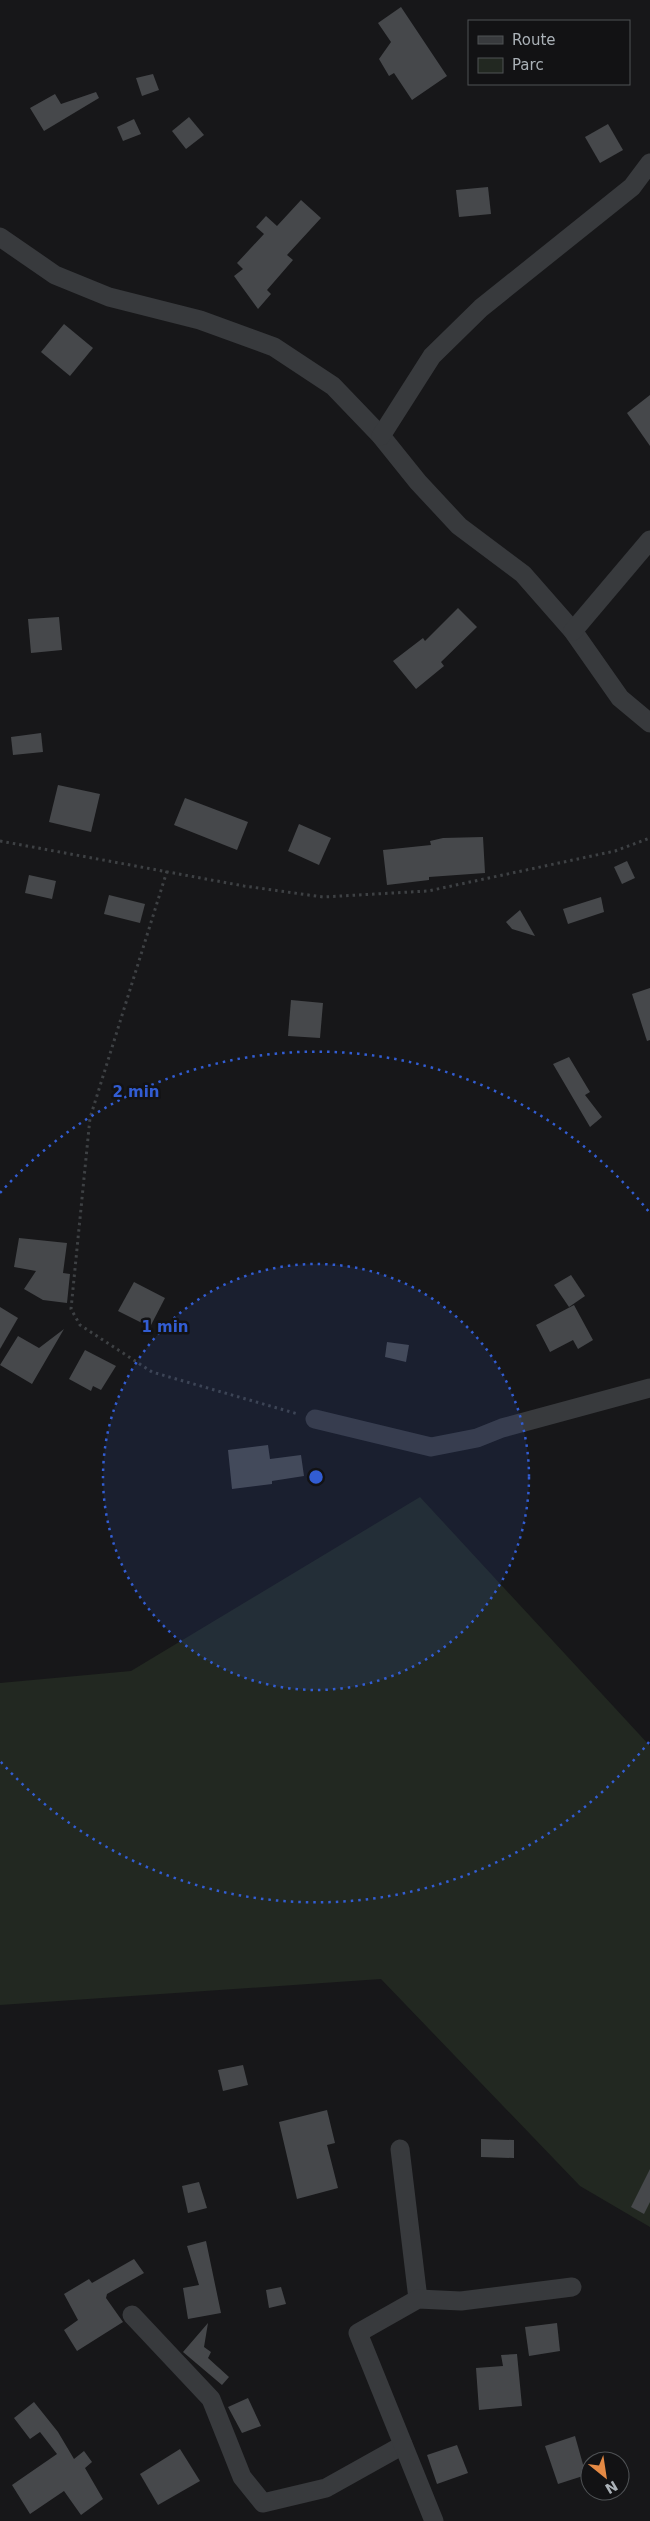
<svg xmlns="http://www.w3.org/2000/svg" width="650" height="2521" font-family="'DejaVu Sans',sans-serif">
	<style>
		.green { fill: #222821 }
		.building { fill: #46484b }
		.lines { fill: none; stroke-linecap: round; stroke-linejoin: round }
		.path { stroke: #3e4144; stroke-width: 3; stroke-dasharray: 2.5 4; stroke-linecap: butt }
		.minor { stroke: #383a3d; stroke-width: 19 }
		.ring { fill: none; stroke: #325dd3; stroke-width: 2.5; stroke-dasharray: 2.5 5 }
		.centre { fill: #325dd3; stroke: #121214; stroke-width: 2.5 }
		.ring-label { font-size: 15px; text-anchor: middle; font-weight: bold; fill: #325dd3; stroke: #121214; stroke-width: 5; stroke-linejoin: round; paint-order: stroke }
	</style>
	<rect width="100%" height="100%" fill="#171719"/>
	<polygon class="green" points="420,1497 650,1746 650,2227 580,2186 381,1979 0,2005 0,1683 131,1671"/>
	<g class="building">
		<polygon points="401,7 447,76 412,100 394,73 389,76 379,59 391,42 378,23"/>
		<polygon points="153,74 159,90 142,96 136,78"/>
		<polygon points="96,92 99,98 44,131 30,108 55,94 61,104"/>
		<polygon points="189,117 204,135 186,149 172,131"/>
		<polygon points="134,119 141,134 123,141 117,127"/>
		<polygon points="608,124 623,150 600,163 585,137"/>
		<polygon points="488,187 491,214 459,217 456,190"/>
		<polygon points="301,200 321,218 287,255 293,260 267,290 271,294 258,309 234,276 243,269 237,263 264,234 256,227 266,216 277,226"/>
		<polygon points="64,324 93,348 70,376 41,352"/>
		<polygon points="650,395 650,446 627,413"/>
		<polygon points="458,608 477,627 441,662 444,666 416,689 393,661 423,638 425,641"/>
		<polygon points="59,617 62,650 31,653 28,619"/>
		<polygon points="41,733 43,752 13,755 11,737"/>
		<polygon points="58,785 100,794 91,832 49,822"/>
		<polygon points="185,798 248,822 237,850 174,825"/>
		<polygon points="299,824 331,838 319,865 288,851"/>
		<polygon points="483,837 485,873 429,877 429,880 387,885 383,850 431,845 430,841 443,838"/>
		<polygon points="627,861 635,878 622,884 614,867"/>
		<polygon points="29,875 56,881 52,899 25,893"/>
		<polygon points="109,895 145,904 140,923 104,914"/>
		<polygon points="601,897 604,912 568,924 563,909"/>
		<polygon points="520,910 535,936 512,929 506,922"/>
		<polygon points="650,988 650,1040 647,1041 632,994"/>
		<polygon points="291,1000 323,1003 320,1038 288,1036"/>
		<polygon points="569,1057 590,1092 585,1095 602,1117 590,1127 553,1064"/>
		<polygon points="19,1238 67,1243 63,1273 70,1274 67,1303 43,1300 24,1289 36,1271 14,1267"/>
		<polygon points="571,1275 585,1296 569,1307 554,1285"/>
		<polygon points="134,1282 165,1298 150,1327 118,1311"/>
		<polygon points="574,1305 593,1340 578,1349 573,1340 550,1352 536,1325"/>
		<polygon points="0,1307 18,1318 0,1349"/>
		<polygon points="64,1329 32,1384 0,1365 18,1336 39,1348"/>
		<polygon points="387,1342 409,1345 406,1362 385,1357"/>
		<polygon points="85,1350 116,1366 101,1390 93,1386 91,1391 69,1379"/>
		<polygon points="268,1445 270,1459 301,1455 304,1476 272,1481 272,1484 232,1489 228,1450"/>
		<polygon points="243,2065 248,2085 223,2091 218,2070"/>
		<polygon points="327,2110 335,2143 327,2145 338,2188 297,2199 279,2122"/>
		<polygon points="481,2139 514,2140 514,2158 481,2157"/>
		<polygon points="650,2169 650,2202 644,2214 631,2207"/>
		<polygon points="199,2182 207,2208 188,2213 182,2186"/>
		<polygon points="206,2241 221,2313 188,2319 183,2288 199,2285 187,2246"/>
		<polygon points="134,2259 144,2273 107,2294 106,2298 123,2322 77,2351 64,2330 78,2320 64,2294 89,2279 92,2283"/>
		<polygon points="281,2287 286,2304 269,2308 266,2290"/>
		<polygon points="208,2323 204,2347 211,2352 208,2358 229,2377 222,2385 183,2352"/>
		<polygon points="557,2323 560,2351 529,2356 525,2327"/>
		<polygon points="517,2354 522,2406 479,2410 476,2368 503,2366 501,2355"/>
		<polygon points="248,2398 261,2426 242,2433 228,2407"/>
		<polygon points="34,2402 58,2432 74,2459 84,2451 92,2462 85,2468 103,2499 81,2515 64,2491 30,2514 12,2485 57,2454 40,2432 30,2439 14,2418"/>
		<polygon points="575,2436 586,2475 558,2484 545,2446"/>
		<polygon points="457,2445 468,2473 437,2484 427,2455"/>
		<polygon points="180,2449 200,2481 158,2505 140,2474"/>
	</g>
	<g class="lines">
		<g class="path">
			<polyline points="0,841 244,886 323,897 428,891 615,851 650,838"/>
			<polyline points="167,871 90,1118 71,1309 80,1325 152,1372 298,1414"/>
		</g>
		<g class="minor">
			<polyline points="0,237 55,275 109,297 200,320 274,347 333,386 381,436 418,482 459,526 523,574 573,631 620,698 650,723"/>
			<polyline points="381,436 432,356 481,308 632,187 650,163"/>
			<polyline points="573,631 650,540"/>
			<polyline points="315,1419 431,1447 477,1438 502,1428 650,1388"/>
			<polyline points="400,2149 418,2299"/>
			<polyline points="132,2315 211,2399 242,2477 263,2503 326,2488 403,2445"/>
			<polyline points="434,2521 358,2333 418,2299 461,2301 572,2287"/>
		</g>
	</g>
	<circle cx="316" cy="1477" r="213" fill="#325dd3" fill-opacity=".12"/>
	<g class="ring">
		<circle cx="316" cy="1477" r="213"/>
		<path d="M649 1742A425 425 0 0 1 0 1761M0 1193A425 425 0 0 1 649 1212"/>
	</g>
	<circle cx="316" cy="1477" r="8" class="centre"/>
	<g class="ring-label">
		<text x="136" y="1097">2 min</text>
		<text x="165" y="1332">1 min</text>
	</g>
	<rect x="468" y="20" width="162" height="65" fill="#121214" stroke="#4f5255"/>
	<rect x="478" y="36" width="25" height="8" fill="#383a3d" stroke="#4f5255"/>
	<text x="512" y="45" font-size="15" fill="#aab1b7">Route</text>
	<rect x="478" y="58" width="25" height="15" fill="#222821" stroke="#4f5255"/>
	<text x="512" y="70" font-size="15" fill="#aab1b7">Parc</text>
	<g transform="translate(605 2476) rotate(150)"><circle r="24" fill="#121214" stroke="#4f5255"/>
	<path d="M0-4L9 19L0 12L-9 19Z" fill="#e48944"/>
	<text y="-8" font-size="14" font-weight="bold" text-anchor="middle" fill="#aab1b7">N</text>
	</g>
</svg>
